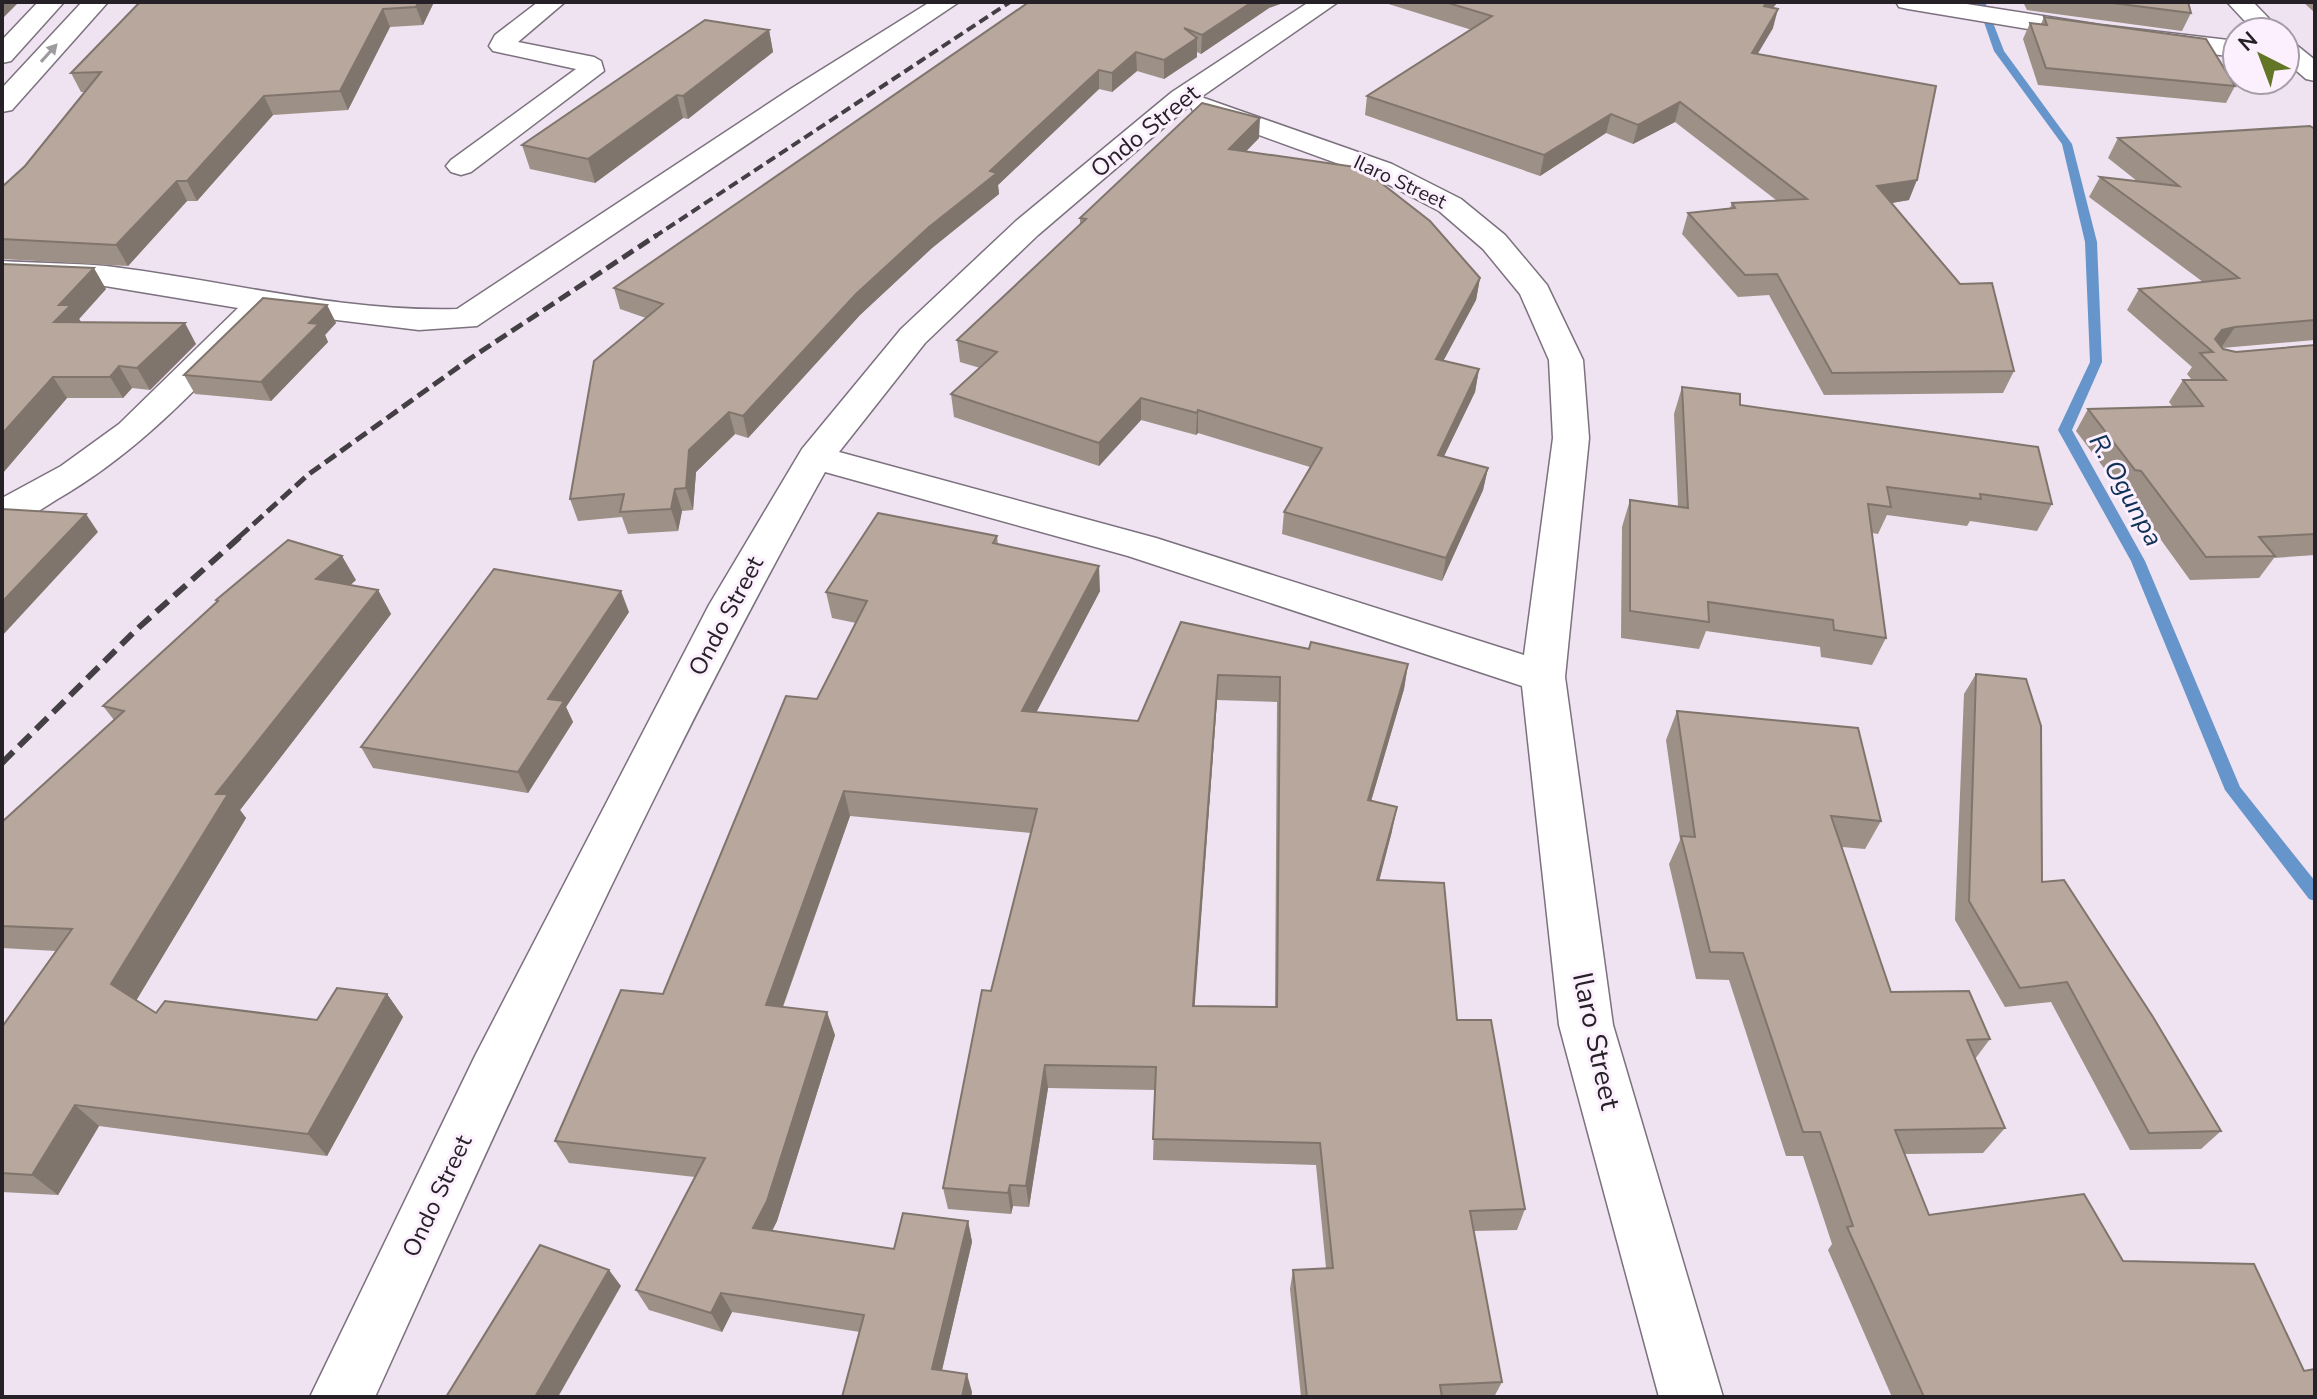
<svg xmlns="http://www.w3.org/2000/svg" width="2317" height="1399" font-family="'Nunito Sans',sans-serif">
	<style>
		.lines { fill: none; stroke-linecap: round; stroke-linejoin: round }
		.stream { fill: #6695cb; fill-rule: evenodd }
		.street-casing { stroke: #7c717e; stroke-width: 3 }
		.primary-casing { stroke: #7c717e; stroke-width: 3 }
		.street { fill: #fff; fill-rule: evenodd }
		.primary { fill: #fff; fill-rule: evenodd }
		.rail-far2 { stroke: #443f45; stroke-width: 4; stroke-dasharray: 10 5; stroke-linecap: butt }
		.rail-far1 { stroke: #443f45; stroke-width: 5; stroke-dasharray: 13 6; stroke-linecap: butt }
		.rail { stroke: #443f45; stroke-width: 6; stroke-dasharray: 16 8; stroke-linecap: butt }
		.wall { fill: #9d9086; fill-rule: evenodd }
		.shaded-wall { fill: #80756d }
		.building { fill: #b7a79c; stroke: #80756d; stroke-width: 2; fill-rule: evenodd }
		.oneway { fill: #9d9b9d }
		.labels { text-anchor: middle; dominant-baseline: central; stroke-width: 6; stroke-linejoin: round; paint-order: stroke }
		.far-street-label { font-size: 20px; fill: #252126; stroke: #fceffe }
		.street-label { font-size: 24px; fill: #252126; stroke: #fceffe }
		.water-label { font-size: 26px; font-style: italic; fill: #0f3155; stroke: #fceffe }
		.near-street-label { font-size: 28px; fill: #252126; stroke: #fceffe }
	</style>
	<rect width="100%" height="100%" fill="#efe2f1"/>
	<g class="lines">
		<polygon class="stream" points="1977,2 1985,2 2004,51 2072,144 2097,242 2102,362 2072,430 2145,561 2240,787 2315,881 2315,901 2309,899 2225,790 2131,561 2058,430 2090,362 2085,242 2062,144 1994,51"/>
		<defs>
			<g id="street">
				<polygon points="538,2 565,2 518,42 594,57 601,61 604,71 471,172 461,175 451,172 446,166 451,160 576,69 493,51 489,46 495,35"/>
				<path d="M930,2H959L477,326L419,330L271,312C202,382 142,451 56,500C39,511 22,522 2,528V498L61,466L119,424L238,308L105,286L2,281V261C36,263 72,263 106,266C223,280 339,312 457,309L792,88Z"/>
				<path d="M1309,2H1338L1201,97L1392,164L1461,199L1505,235L1547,285L1583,360L1589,438L1565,677L1613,1025L1723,1397H1659L1559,1025L1522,686L1128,556L825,472C658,771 516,1085 375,1397H310L475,1056L709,605L802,449L901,329L1016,221L1172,92ZM1190,105L1193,111L1372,176L1439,211L1483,249L1520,294L1549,360L1553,438L1524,655L1156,538L839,452L925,343L1038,235Z"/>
				<polygon points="1896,2 1954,2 2100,25 2237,41 2237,57 2100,41 1908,9 1899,7"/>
				<polygon points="2227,2 2253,2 2282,32 2255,32"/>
				<polygon points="2285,40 2294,43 2315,60 2315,81 2306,79 2285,61"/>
			</g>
			<g id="primary">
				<polygon points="38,2 64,2 11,61 2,63 2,40"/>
				<polygon points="82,2 108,2 12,110 2,112 2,88"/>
			</g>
		</defs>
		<use href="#street" class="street-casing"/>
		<use href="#primary" class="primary-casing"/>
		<use href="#street" class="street"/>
		<use href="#primary" class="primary"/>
		<polyline class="rail-far2" points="654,237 1010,2"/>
		<polyline class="rail-far1" points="239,537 309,474 471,358 657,235"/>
		<polyline class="rail" points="2,763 136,630 242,535"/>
	</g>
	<g class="wall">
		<polygon points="140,2 434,2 423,25 390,27 348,110 273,115 197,201 187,201 128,266 2,259 2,187 25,166 85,92 81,92 71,73"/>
		<polygon points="1029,2 1269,8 1201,54 1197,52 1197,57 1164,79 1137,71 1112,92 1099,89 998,185 999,194 932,248 860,315 748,438 735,434 696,472 693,510 682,511 678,531 628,534 622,517 578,521 570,499 646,318 620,309 614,288"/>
		<polygon points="1382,2 1778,2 1772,8 1773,28 1757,54 1909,200 1891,203 2014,371 2003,393 1824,395 1769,295 1738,297 1682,234 1688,213 1730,208 1732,203 1776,200 1675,122 1633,144 1606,133 1540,176 1365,115 1367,96 1472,30"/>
		<polygon points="2023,2 2188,2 2191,13 2182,31 2027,10"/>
		<polygon points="2303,2 2315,2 2315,13"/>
		<polygon points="2044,17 2235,86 2226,103 2038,85 2023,39 2030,23 2041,24"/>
		<polygon points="769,30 773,52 688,119 683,118 595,183 530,169 522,145"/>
		<polygon points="2315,129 2315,340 2222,348 2236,352 2315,345 2315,555 2274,558 2259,578 2190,580 2127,493 2122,492 2076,431 2088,409 2173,407 2169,402 2183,380 2192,380 2187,374 2192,367 2127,310 2139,289 2203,282 2089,197 2100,177 2137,181 2108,158 2118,138"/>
		<polygon points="1259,138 1246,151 1480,278 1476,300 1443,361 1479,369 1475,392 1444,456 1488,468 1483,490 1442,581 1282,534 1284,512 1310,467 1198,433 1196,435 1141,420 1099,466 954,417 951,394 980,368 960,362 957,340 1080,225 1080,218"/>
		<polygon points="2,264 106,289 79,319 81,322 196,344 150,390 132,388 123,398 67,398 2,474"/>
		<polygon points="327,305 336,323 325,335 328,342 271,401 195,394 184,375"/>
		<polygon points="1682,387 1740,405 2052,504 2037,531 1970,521 1967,526 1887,515 1878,534 1872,533 1886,638 1872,665 1821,657 1820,647 1706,631 1699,649 1621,638 1622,527 1630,500 1678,506 1674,414"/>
		<path d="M997,536L998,544L1100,591L1036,712L1138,721L1181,622L1309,649L1408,664L1404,689L1371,801L1392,831L1379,880L1457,1020L1525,1209L1517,1230L1474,1231L1502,1382L1494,1397H1301L1290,1289L1293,1270L1326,1268L1316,1165L1153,1160L1155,1090L1048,1088L1029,1207L1013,1206L1011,1214L948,1209L943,1188L991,991L1031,833L850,816L783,1007L835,1035L777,1221L772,1231L894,1249L968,1221L972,1242L942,1370L972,1392L971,1397H842L860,1332L732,1312L722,1332L649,1310L636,1290L695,1177L569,1163L555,1141L663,994L817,699L856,623L832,618L826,592ZM1217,700L1277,702L1275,1007L1194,1006Z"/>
		<polygon points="356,580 350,585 378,590 391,614 240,810 246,818 136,1000 156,1013 317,1020 387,994 403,1017 327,1156 99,1126 58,1195 2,1192 2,1027 56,951 2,948 2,822 114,720 103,706 217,602 216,600"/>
		<polygon points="629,612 566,707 573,722 528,793 373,768 361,747"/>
		<polygon points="1976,674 2042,882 2221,1131 2201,1149 2130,1150 2051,1002 2005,1007 1955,920 1964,694"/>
		<polygon points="1677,711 1881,821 1865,849 1842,847 1891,992 1990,1039 1975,1059 2005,1128 1983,1153 1905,1154 1929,1215 2123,1261 2315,1397 1892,1397 1828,1250 1832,1244 1803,1156 1786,1156 1729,980 1696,979 1669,864 1680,840 1666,740"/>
	</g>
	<g class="shaded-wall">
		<polygon points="2,2 19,2 2,19"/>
		<polygon points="418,2 434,2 423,25 416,7"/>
		<polygon points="1252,2 1286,2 1269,8 1201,54 1202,35"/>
		<polygon points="1767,2 1778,2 1758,25 1764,6"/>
		<polygon points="383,9 390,27 348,110 340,91"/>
		<polygon points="1778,9 1773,28 1747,72 1752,53"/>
		<polygon points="769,30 773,52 688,119 683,96"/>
		<polygon points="1197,38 1197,57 1164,79 1164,60"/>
		<polygon points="1136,52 1137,71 1112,92 1112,73"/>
		<polygon points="1099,70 1099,89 998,185 999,194 932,248 860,315 748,438 743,416 856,294"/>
		<polygon points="677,95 683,118 595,183 588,159"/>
		<polygon points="264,96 273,115 197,201 187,181"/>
		<polygon points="1680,102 1675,122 1633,144 1638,125"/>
		<polygon points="1611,114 1606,133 1540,176 1544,155"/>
		<polygon points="1260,118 1259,138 1228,170 1229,149"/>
		<polygon points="1917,180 1909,200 1869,207 1877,186"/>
		<polygon points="177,181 187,201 128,266 116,245"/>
		<polygon points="94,268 106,289 79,319 84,326 54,322 59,305"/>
		<polygon points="1480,278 1476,300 1432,382 1436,359"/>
		<polygon points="327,305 336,323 325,335 328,342 271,401 261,382 309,323"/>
		<polygon points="185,323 196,344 150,390 137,368"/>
		<polygon points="2235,327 2221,348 2209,351 2209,349 2222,330"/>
		<polygon points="119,366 132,388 123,398 110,377"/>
		<polygon points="1479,369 1475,392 1434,477 1438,455"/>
		<polygon points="53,377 67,398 2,474 2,434"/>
		<polygon points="1141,398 1141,420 1099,466 1099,443"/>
		<polygon points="1198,410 1198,433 1196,435 1197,413"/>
		<polygon points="729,412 735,434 696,472 693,510 686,488 689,450"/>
		<polygon points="1488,468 1483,490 1442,581 1446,558"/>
		<polygon points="675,489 682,511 678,531 671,509"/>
		<polygon points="86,514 98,532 2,636 2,602"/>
		<polygon points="342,556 356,580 330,603 316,579"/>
		<polygon points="1099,566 1100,591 1024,736 1022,711"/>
		<polygon points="378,590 391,614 240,810 246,818 133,1006 111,984 216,794"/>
		<polygon points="621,591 629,612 566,707 573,722 528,793 518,772 548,699"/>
		<polygon points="1408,664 1404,689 1364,825 1368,800"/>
		<polygon points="1218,675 1217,700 1193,1029 1193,1006"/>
		<polygon points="844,791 850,816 775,1028 766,1005"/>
		<polygon points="1397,807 1392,831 1373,905 1377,880"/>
		<polygon points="387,994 403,1017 327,1156 308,1134"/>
		<polygon points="827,1012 835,1035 777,1221 763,1248 753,1228"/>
		<polygon points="1045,1065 1048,1088 1029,1207 1026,1186"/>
		<polygon points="75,1105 99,1126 58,1195 32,1175"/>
		<polygon points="1010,1185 1013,1206 1011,1214 1008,1193"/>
		<polygon points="968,1221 972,1242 938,1387 932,1369"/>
		<polygon points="609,1270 621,1286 558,1397 535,1397"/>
		<polygon points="721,1293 732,1312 722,1332 711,1313"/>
		<polygon points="967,1374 972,1392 971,1397 962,1397"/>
	</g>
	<g class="building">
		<polygon points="140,2 418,2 416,7 383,9 340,91 264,96 187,181 177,181 116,245 2,239 2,187 25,166 101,72 71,73"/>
		<polygon points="1029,2 1252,2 1202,35 1184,28 1197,38 1164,60 1136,52 1112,73 1099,70 990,171 997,173 929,227 856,294 743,416 729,412 689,450 686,488 675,489 671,509 620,512 624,494 570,499 594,361 663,304 614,288"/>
		<polygon points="1445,2 1767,2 1764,6 1778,9 1752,53 1936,86 1917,180 1877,186 1960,284 1992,283 2014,371 1832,373 1777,274 1745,275 1688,213 1735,208 1732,203 1807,199 1680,102 1638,125 1611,114 1544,155 1367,96 1492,16"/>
		<polygon points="2105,2 2188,2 2191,13"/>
		<polygon points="2044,17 2206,39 2235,86 2046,68 2030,23 2047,25"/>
		<polygon points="705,20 769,30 683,96 677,95 588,159 522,145"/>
		<polygon points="1202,103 1260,118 1229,149 1362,168 1430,221 1480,278 1436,359 1479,369 1438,455 1488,468 1446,558 1284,512 1322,448 1198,410 1197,413 1141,398 1099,443 951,394 997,352 957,340 1086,219 1080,218"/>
		<polygon points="2310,126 2315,129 2315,320 2235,327 2222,330 2215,339 2223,349 2236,352 2315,345 2315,534 2259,537 2275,556 2206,557 2141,471 2135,470 2088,409 2203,406 2183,380 2226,380 2200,353 2213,352 2139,289 2239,278 2100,177 2179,186 2118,138"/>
		<polygon points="2,264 94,268 59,305 71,305 54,322 185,323 137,368 119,366 110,377 53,377 2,434"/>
		<polygon points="263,298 327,305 309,323 319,324 261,382 184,375"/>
		<polygon points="1682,387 1740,394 1740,405 2038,447 2052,504 1980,494 1981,499 1887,487 1891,507 1868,504 1886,638 1834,630 1833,620 1708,602 1709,622 1630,611 1630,500 1688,508"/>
		<polygon points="2,509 86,514 2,602"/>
		<path d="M878,513L997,536L993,543L1099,566L1022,711L1138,721L1181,622L1309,649L1311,642L1408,664L1368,800L1397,807L1377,880L1444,883L1457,1020H1491L1525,1209L1470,1211L1502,1382L1440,1385L1442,1397H1307L1293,1270L1333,1268L1320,1143L1153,1139L1156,1067L1045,1065L1026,1186L1010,1185L1008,1193L943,1188L982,990L991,991L1037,809L844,791L766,1005L827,1012L767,1201L753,1228L894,1249L903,1213L968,1221L932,1369L967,1374L962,1397H842L864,1315L721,1293L711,1313L636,1290L705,1158L555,1141L621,990L663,994L786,696L817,699L867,601L826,592ZM1218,675L1280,677L1277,1007L1193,1006Z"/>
		<polygon points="288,540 342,556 316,579 378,590 216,794 228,794 111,984 156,1013 165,1001 317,1020 337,988 387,994 308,1134 75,1105 32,1175 2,1173 2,1027 72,929 2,926 2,822 124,711 103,706 218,601 216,600"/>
		<polygon points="494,569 621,591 548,699 564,701 518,772 361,747"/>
		<polygon points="1976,674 2026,679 2041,726 2042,882 2064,880 2153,1017 2221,1131 2149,1133 2067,982 2020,988 1969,901"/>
		<polygon points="1677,711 1858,728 1881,821 1831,816 1891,992 1969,991 1990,1039 1967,1040 2005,1128 1895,1130 1929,1215 2084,1194 2123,1261 2254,1264 2304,1371 2315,1369 2315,1397 1924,1397 1847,1227 1853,1226 1820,1132 1803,1132 1743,953 1710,952 1681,836 1695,837"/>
		<polygon points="540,1245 609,1270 535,1397 446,1397"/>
	</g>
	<defs><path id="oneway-solid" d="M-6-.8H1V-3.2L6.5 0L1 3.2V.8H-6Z" transform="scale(2)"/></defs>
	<use class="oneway" href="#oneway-solid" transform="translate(49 53) rotate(-48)"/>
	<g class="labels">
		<g class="far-street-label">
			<text transform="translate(1400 182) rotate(25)">Ilaro Street</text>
		</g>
		<g class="street-label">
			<text transform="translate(1145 131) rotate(-39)">Ondo Street</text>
			<text transform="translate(726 616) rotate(-62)">Ondo Street</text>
			<text transform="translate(437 1196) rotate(-65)">Ondo Street</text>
		</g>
		<g class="water-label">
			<text transform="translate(2126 490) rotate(61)">R. Ogunpa</text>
		</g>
		<g class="near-street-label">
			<text transform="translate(1596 1041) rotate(78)">Ilaro Street</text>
		</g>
	</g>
	<rect width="2317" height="1399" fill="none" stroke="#252126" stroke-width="8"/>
	<g transform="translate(2261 56) rotate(318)"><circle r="38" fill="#fceffe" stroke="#a69da8" stroke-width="2"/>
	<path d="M0-6L14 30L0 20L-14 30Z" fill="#637626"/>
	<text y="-12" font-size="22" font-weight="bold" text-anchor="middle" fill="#252126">N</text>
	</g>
</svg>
